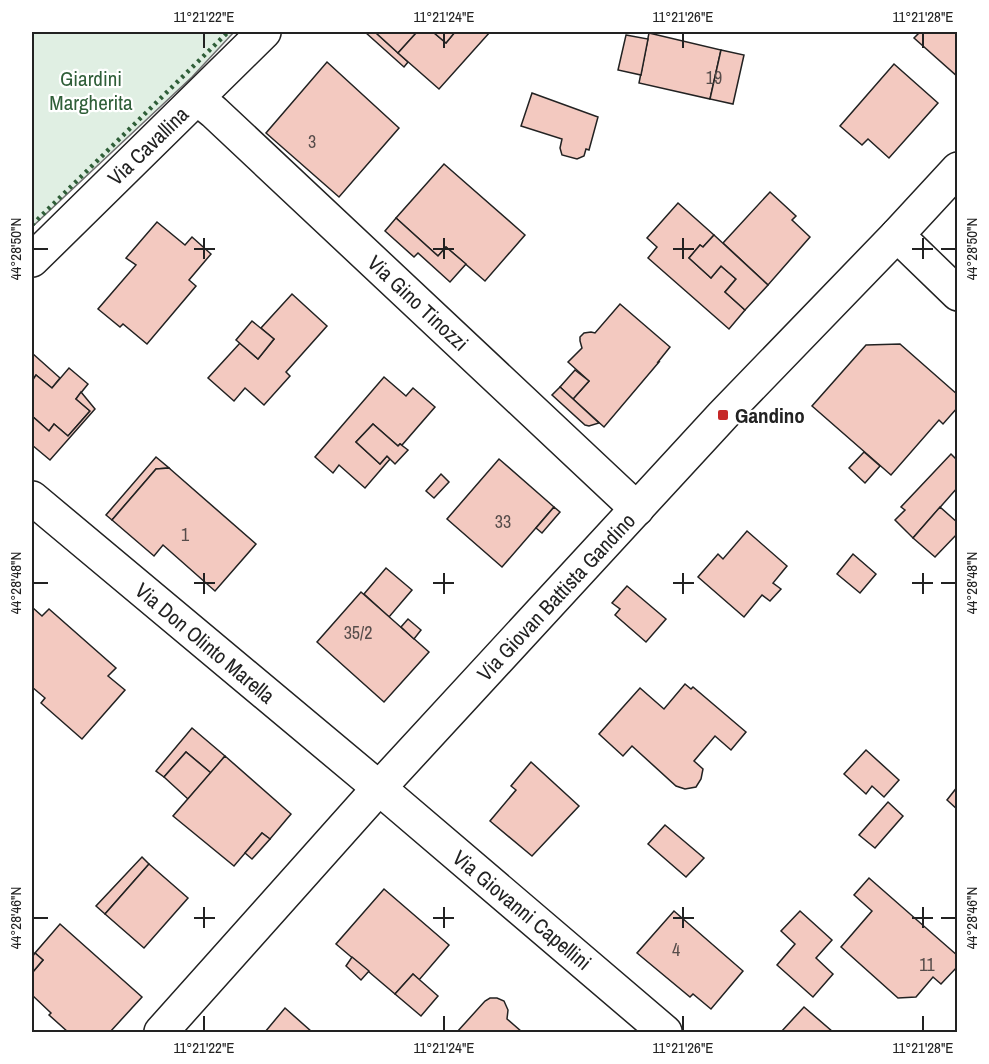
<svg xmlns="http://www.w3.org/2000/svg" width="989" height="1064" font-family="'Archivo Narrow',sans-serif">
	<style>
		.green { fill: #e0efe3; stroke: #6f6f6f; stroke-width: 1.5 }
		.building { fill: #f3c9c0; stroke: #222; stroke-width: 1.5 }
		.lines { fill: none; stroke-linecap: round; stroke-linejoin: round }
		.minor-casing { stroke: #222; stroke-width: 36 }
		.tertiary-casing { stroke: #222; stroke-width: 36 }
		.minor { stroke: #fff; stroke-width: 33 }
		.tertiary { stroke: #fff; stroke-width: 33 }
		.hedge { stroke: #2f5e38; stroke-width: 4.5; stroke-dasharray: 3 4.5; stroke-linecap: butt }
		.ticks { fill: none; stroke: #222; stroke-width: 2 }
		.poi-dot { fill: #c62828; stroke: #fff; stroke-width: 2 }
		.labels { text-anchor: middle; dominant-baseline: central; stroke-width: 4.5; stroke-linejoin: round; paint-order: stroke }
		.number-label { font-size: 18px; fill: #564c4a }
		.park-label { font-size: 21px; fill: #2f5e38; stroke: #fff }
		.street-label { font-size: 21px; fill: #222; stroke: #fff }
		.poi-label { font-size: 21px; font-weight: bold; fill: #222; stroke: #fff; text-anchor: start }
		.neatline { fill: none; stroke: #222; stroke-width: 2 }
		.ticks-label { font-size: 15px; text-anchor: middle; fill: #222 }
	</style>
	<rect width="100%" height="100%" fill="#fff"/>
	<polygon class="green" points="32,32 234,32 192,77 32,227"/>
	<g class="building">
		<polygon points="365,32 375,32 408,62 404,67"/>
		<polygon points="375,32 417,32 398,53"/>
		<polygon points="417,32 433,32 446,43 455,32 490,32 439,89 398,53"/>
		<polygon points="433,32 455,32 446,43"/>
		<polygon points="920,32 958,32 958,77 914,38"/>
		<polygon points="649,33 721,50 710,99 639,83"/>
		<polygon points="626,35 648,39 641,75 618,70"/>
		<polygon points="721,50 744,55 733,104 710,99"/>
		<polygon points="327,62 399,128 339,197 266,133"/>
		<polygon points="894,64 938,103 889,158 868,139 862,145 840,126"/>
		<polygon points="532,93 598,117 589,150 586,149 584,156 577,159 562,155 560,148 562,139 521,126"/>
		<polygon points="444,164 525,235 485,281 446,247 438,256 396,218"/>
		<polygon points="770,192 796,216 792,220 810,237 768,285 723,243"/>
		<polygon points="678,203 714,235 703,247 700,245 689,258 711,278 721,266 736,279 725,292 745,310 729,329 648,258 657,247 647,238"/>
		<polygon points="396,218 438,256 446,247 466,264 450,282 418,253 414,257 385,231"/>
		<polygon points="157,222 185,245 192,237 211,254 189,280 196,286 147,344 123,324 120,327 98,309 136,265 126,258"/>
		<polygon points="714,235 768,285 745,310 725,292 736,279 721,266 711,278 689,258 700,245 703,247"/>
		<polygon points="292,294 327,326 286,372 290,376 264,405 245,388 234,401 208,378 240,343 258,359 274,339 261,328"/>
		<polygon points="620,304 670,347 658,362 659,362 604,427 573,399 589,381 568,362 582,348 580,341 580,337 584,333 591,332 595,333"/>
		<polygon points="252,321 274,339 258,359 236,340"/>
		<polygon points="900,344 958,395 958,407 943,424 939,420 891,475 812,406 866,345"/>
		<polygon points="32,353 60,378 52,388 36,375 32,381"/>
		<polygon points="69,368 88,384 76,399 90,411 68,436 54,424 49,431 32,416 32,381 36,375 52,388"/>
		<polygon points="575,370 589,381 573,399 560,387"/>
		<polygon points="384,377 406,396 413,388 435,407 402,445 400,444 398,446 373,424 356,442 380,464 387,456 390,459 365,488 339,465 333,473 315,457"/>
		<polygon points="560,387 599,423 589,426 585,425 552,395"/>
		<polygon points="81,392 95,409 50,460 32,445 32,416 49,431 54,424 68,436 90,411 76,399"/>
		<polygon points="373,424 398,446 400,444 408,450 395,464 387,456 380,464 356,442"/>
		<polygon points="864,452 880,466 865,483 849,468"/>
		<polygon points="951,454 958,461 958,487 913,538 895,520 905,510 901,507"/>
		<polygon points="156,457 169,468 156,469 112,520 106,515"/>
		<polygon points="499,459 554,507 502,567 447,519"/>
		<polygon points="169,468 256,544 215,591 163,545 154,556 112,520 156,469"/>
		<polygon points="441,474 449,482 434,498 426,491"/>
		<polygon points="554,507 560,512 542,533 536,528"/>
		<polygon points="940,507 958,523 958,533 935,557 913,538"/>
		<polygon points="747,531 787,566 773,583 781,589 770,601 762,595 744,617 698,577 718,554 723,559"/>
		<polygon points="853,554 876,574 860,593 837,574"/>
		<polygon points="386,568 412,590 389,617 364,594"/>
		<polygon points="627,586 666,619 646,642 615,615 620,609 612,603"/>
		<polygon points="361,592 429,652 384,702 317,642"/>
		<polygon points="32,607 42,616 49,609 116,668 108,676 125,690 82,739 41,703 45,698 32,687"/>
		<polygon points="408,619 421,630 414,639 401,627"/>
		<polygon points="685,684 691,689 693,687 746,732 731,750 715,736 694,761 703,769 701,779 696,787 685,789 676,786 632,746 623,756 599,734 640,688 664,709"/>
		<polygon points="192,728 225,756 211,773 186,752 164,777 156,771"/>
		<polygon points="866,750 899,780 884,797 872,786 866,794 844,774"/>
		<polygon points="186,752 211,773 188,799 164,777"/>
		<polygon points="225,756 291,814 270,839 262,833 234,866 173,816"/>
		<polygon points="531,762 579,806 532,856 490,821 516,790 511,786"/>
		<polygon points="958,786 958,810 947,800"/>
		<polygon points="888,802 903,816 875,848 859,835"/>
		<polygon points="665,825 704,858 686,877 648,844"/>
		<polygon points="262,833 270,839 252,859 245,853"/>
		<polygon points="142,857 149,864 105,914 96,906"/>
		<polygon points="149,864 188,898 144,948 105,914"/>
		<polygon points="869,878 958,956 958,966 941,984 933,977 916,997 898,998 841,947 872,911 854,895"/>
		<polygon points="384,889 449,945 419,980 413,974 395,994 336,944"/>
		<polygon points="674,911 743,971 711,1009 693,994 690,997 637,953"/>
		<polygon points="800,911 832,940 816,958 833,974 813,997 777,965 795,944 781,931"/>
		<polygon points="60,924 142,997 110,1032 68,1032 49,1015 51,1013 32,995 32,973 43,960 35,953"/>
		<polygon points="35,953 43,960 32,973 32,957"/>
		<polygon points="352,957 369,971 361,980 346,966"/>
		<polygon points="413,974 438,996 421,1016 395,994"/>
		<polygon points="490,998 497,998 504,1001 508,1010 507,1019 522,1032 457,1032 485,1001"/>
		<polygon points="804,1007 833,1032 781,1032"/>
		<polygon points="285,1008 312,1032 265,1032"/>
	</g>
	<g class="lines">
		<defs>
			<g id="minor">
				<polyline points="198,99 214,112 637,509"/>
				<polyline points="897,235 958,294"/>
				<polyline points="32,260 264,32"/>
				<polyline points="32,498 379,788 665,1032"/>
			</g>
			<polyline id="tertiary" points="161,1032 379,788 723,415 897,235 958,169"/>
		</defs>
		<use href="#minor" class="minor-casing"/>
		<use href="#tertiary" class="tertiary-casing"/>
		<use href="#minor" class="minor"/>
		<use href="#tertiary" class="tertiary"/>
		<polyline class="hedge" points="32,225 228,32"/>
	</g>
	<path class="ticks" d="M204,33V48M444,33V48M683,33V48M923,33V48M204,238V259M444,238V259M683,238V259M923,238V259M33,249H48M194,249H215M433,249H454M673,249H694M912,249H933M941,249H956M204,573V594M444,573V594M683,573V594M923,573V594M33,583H48M194,583H215M433,583H454M673,583H694M912,583H933M941,583H956M204,907V928M444,907V928M683,907V928M923,907V928M33,918H48M194,918H215M433,918H454M673,918H694M912,918H933M941,918H956M204,1016V1031M444,1016V1031M683,1016V1031M923,1016V1031"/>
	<rect class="poi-dot" x="717" y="409" width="12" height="12" rx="3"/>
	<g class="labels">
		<g class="number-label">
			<text x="714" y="77">19</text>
			<text x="312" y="141">3</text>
			<text x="503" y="521">33</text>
			<text x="185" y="534">1</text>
			<text x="358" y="632">35/2</text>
			<text x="676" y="949">4</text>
			<text x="927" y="964">11</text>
		</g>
		<g class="park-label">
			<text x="91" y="78">Giardini<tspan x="91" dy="24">Margherita</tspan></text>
		</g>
		<g class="street-label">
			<text transform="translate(148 146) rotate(-44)">Via Cavallina</text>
			<text transform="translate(418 303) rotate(43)">Via Gino Tinozzi</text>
			<text transform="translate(556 597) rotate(-47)">Via Giovan Battista Gandino</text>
			<text transform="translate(205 643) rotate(40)">Via Don Olinto Marella</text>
			<text transform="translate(522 910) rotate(40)">Via Giovanni Capellini</text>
		</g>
		<g class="poi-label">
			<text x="735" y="415">Gandino</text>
		</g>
	</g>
	<rect width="989" height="1064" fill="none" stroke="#ffffff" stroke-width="66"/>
	<rect x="33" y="33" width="923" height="998" class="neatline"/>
	<g class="ticks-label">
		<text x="204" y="22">11°21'22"E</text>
		<text x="444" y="22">11°21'24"E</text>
		<text x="683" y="22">11°21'26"E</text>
		<text x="923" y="22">11°21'28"E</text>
		<text transform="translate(16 249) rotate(-90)" y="5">44°28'50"N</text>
		<text transform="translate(972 249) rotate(-90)" y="5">44°28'50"N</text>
		<text transform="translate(16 583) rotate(-90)" y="5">44°28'48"N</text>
		<text transform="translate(972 583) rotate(-90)" y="5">44°28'48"N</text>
		<text transform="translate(16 918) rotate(-90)" y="5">44°28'46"N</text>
		<text transform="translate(972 918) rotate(-90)" y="5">44°28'46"N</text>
		<text x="204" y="1053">11°21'22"E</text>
		<text x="444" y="1053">11°21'24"E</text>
		<text x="683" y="1053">11°21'26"E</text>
		<text x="923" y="1053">11°21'28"E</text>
	</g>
</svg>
